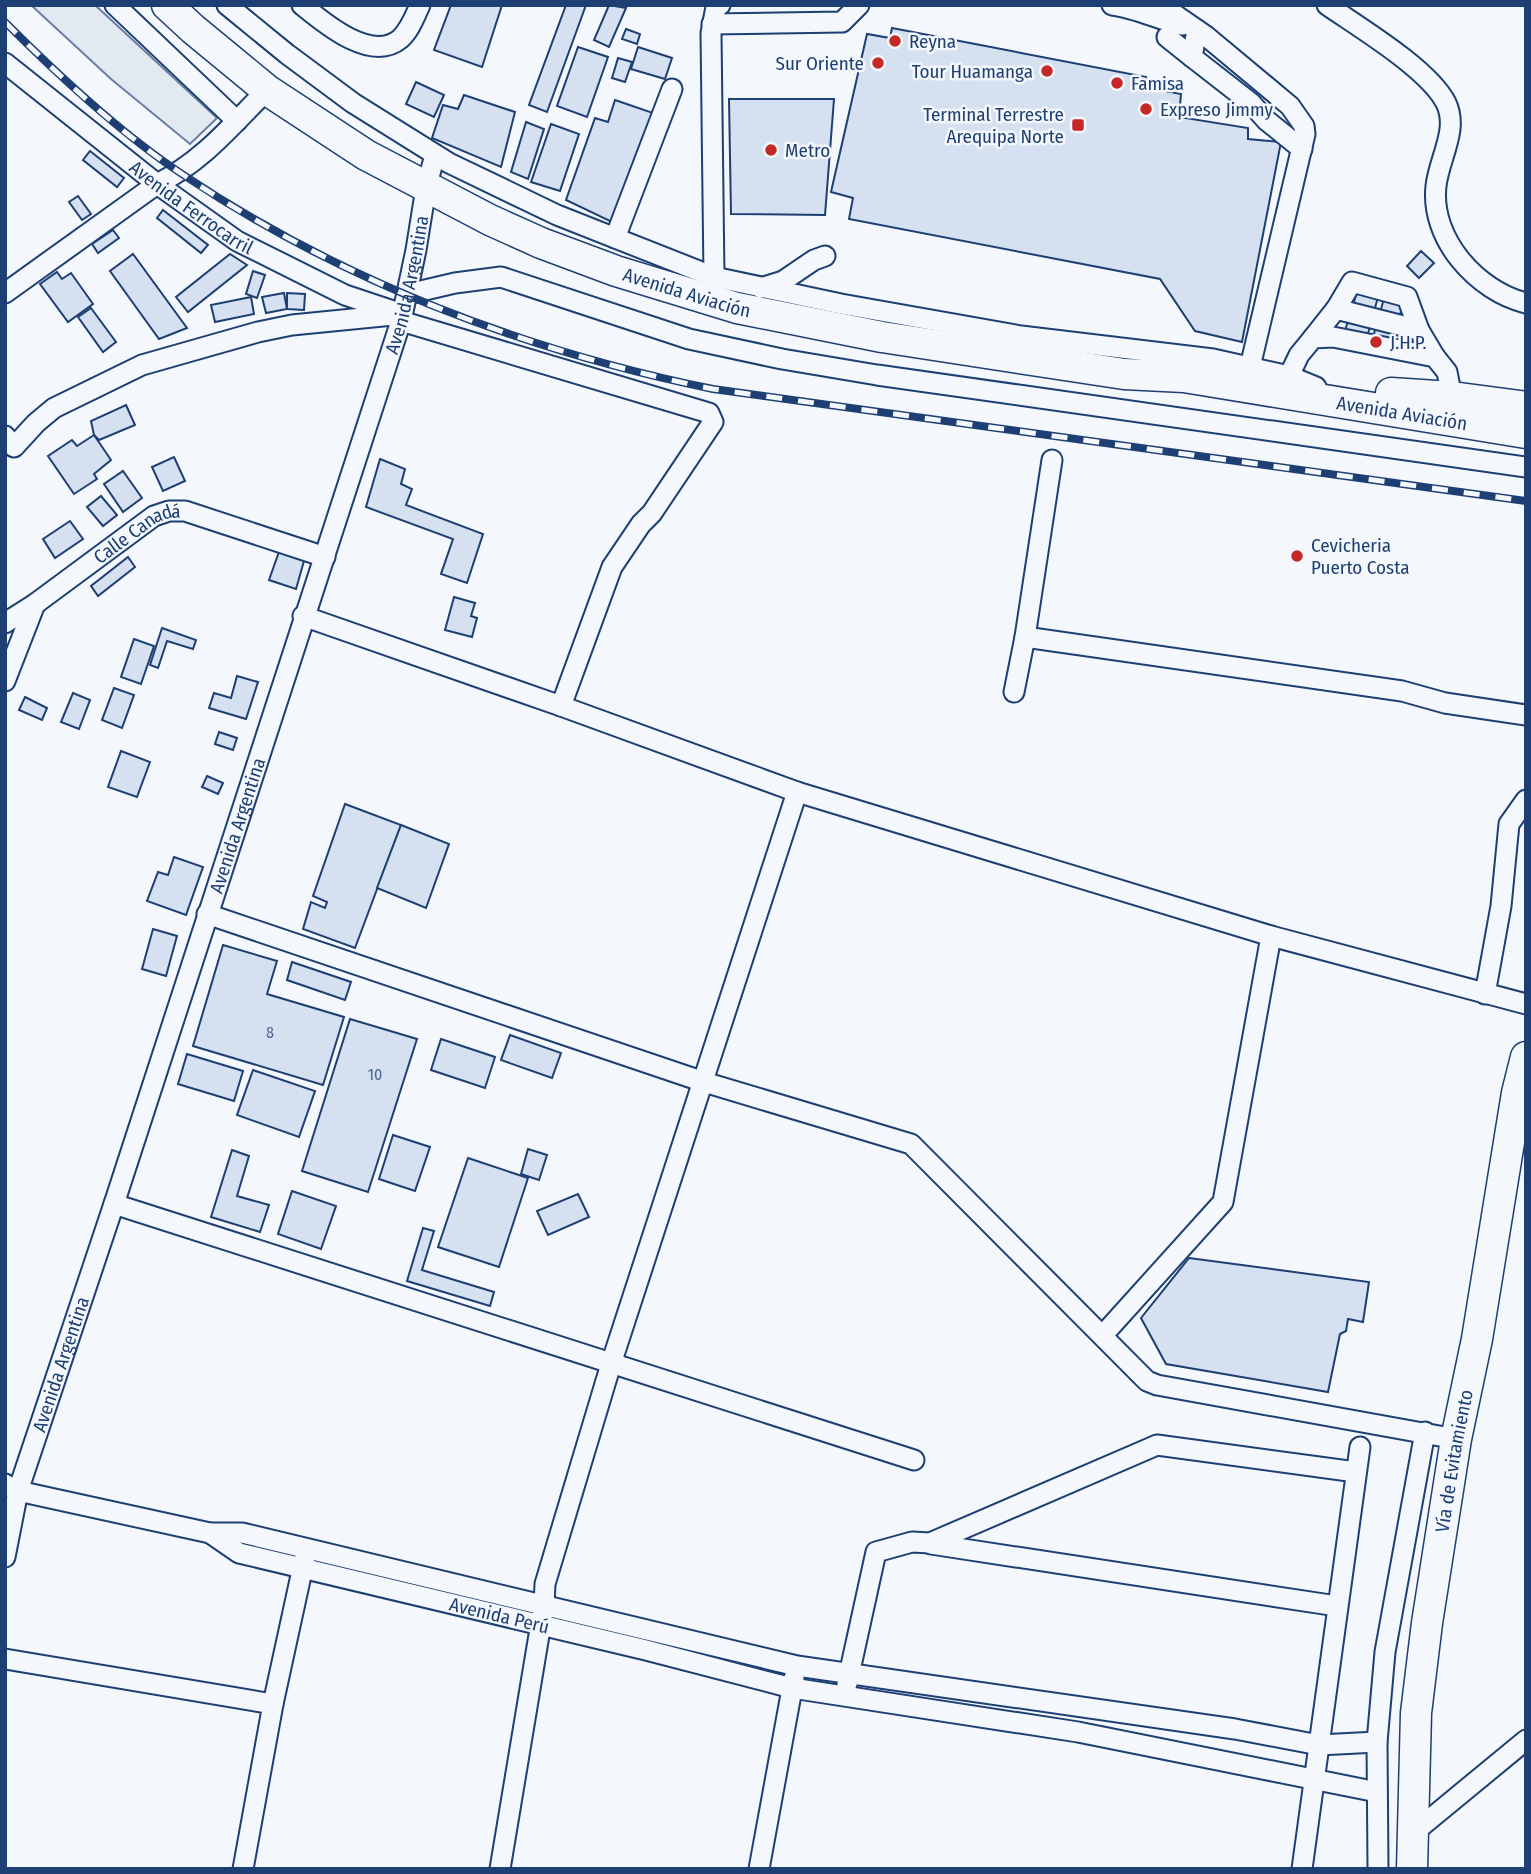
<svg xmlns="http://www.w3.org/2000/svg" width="1531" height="1874" font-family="'Fira Sans Condensed',sans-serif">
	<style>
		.green { fill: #e3e9f0; stroke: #687fa3; stroke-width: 2 }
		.building { fill: #d5e0f0; stroke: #1d3f73; stroke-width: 2 }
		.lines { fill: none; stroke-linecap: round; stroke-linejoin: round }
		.minor-casing { stroke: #1d3f73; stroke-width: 23 }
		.highway-casing { stroke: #1d3f73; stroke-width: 33 }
		.minor { stroke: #f4f7fb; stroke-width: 19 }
		.highway { stroke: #f4f7fb; stroke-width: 30 }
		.rail-casing { stroke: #1d3f73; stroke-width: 8 }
		.rail { stroke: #f4f7fb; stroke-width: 5; stroke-dasharray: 16; stroke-linecap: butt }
		.poi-dot { fill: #c62828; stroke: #f4f7fb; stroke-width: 2.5 }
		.labels { text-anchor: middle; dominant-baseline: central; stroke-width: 5; stroke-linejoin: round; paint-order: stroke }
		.number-label { font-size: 16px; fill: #4b6792 }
		.poi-label { font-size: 19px; fill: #1d3f73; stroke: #f4f7fb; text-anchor: start }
		.street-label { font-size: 19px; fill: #1d3f73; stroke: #f4f7fb }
	</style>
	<rect width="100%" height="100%" fill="#f4f7fb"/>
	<polygon class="green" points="31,5 95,5 217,118 190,144 111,79"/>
	<g class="building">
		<polygon points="451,5 502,5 482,67 434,50"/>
		<polygon points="566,5 586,5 547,112 529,105"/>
		<polygon points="609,5 626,8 609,47 594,40"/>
		<polygon points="892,28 1146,77 1144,87 1181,94 1179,117 1248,128 1248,139 1281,142 1242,342 1195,331 1160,279 849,219 853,198 831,192 867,34 890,38"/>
		<polygon points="626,29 640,34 637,44 622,39"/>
		<polygon points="578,47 608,57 587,117 557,106"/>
		<polygon points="638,47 672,58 665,79 631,69"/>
		<polygon points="618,58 632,62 625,82 612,78"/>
		<polygon points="416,82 444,95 434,117 406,104"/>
		<polygon points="464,95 515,112 501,167 432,138 443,105 458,109"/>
		<polygon points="729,99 834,99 825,215 731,214"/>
		<polygon points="615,100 656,114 614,223 566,200 595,118 608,122"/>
		<polygon points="526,122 544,129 528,179 511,172"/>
		<polygon points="551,124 579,134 560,191 531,182"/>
		<polygon points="90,151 124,178 117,187 83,160"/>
		<polygon points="78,196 91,214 82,220 69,202"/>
		<polygon points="163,210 208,245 201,253 157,218"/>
		<polygon points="113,230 119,238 98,253 92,244"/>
		<polygon points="1421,251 1434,263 1419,278 1407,266"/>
		<polygon points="133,254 187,328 159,339 110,271"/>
		<polygon points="230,254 247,265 188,312 176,297"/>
		<polygon points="253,271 265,275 257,298 246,294"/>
		<polygon points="57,272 62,279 71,273 93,304 68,322 40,284"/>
		<polygon points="1361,279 1381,286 1366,341 1344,334"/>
		<polygon points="1387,288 1406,294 1390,349 1371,344"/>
		<polygon points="284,293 287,309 266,313 262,297"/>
		<polygon points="287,293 305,294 304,310 287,309"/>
		<polygon points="251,297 254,314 215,322 211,305"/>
		<polygon points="91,308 116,342 103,352 78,317"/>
		<polygon points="126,405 135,425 99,440 94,435 91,421"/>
		<polygon points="94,435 111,460 94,474 97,479 74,494 48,456 72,440 77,446"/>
		<polygon points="174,457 185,481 163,491 152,467"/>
		<polygon points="380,459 405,469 401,484 412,489 406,505 483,534 467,583 441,574 453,539 366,507"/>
		<polygon points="123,471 142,498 123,512 104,484"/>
		<polygon points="101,496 117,515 103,526 87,507"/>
		<polygon points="70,521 83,539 55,558 43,539"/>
		<polygon points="280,549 300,554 304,561 296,589 269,580"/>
		<polygon points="128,557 135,567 98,596 91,586"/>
		<polygon points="454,597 475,603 471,616 477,618 472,637 445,630"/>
		<polygon points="162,628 196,640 193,649 167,641 158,668 150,665"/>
		<polygon points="134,639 154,646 141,684 121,677"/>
		<polygon points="237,676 258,682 246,719 209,708 214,693 231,698"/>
		<polygon points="114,688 134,695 122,728 102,720"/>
		<polygon points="73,693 90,700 79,729 61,722"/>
		<polygon points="25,697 47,708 42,720 19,710"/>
		<polygon points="219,732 237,738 233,750 215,744"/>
		<polygon points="121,751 150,762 137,797 108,787"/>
		<polygon points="207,776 223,783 218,794 202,787"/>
		<polygon points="345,804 401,825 355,948 303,929 311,902 325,908 327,902 313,896"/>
		<polygon points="401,825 449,844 426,908 377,888"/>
		<polygon points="174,857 203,867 186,915 147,901 158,872 168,875"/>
		<polygon points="153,929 177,936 166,976 142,969"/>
		<polygon points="223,945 277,961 267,994 344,1017 323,1085 193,1046"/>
		<polygon points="292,962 351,982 345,1000 287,980"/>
		<polygon points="350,1019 417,1039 368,1192 302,1171"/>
		<polygon points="510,1035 561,1053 552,1078 501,1060"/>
		<polygon points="441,1039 495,1057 485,1088 431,1070"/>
		<polygon points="187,1054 243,1071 234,1101 178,1084"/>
		<polygon points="253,1070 315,1091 299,1137 237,1115"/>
		<polygon points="393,1135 430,1147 415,1191 379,1179"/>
		<polygon points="528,1149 547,1155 539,1180 521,1174"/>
		<polygon points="232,1150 249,1156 237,1196 269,1205 260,1232 211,1217"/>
		<polygon points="468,1158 528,1178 499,1267 438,1247"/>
		<polygon points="292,1191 336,1206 321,1249 278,1234"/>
		<polygon points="578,1194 589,1217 548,1235 537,1211"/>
		<polygon points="423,1228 434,1231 422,1270 494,1292 490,1306 407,1281"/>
		<polygon points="1189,1258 1369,1282 1363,1322 1348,1319 1346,1331 1340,1334 1328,1392 1166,1364 1141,1318"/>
	</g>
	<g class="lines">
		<defs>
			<g id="minor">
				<polyline points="115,5 237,121"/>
				<polyline points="227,5 287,54 353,103 449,163 557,215 714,277 841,304 1021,336 1213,359 1289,376 1316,387"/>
				<path d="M302,5C324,23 371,63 400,39C410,30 415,16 420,5"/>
				<path d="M1112,5C1137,8 1159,20 1182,25"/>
				<polyline points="1161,5 1206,36 1290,106 1304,126 1305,134 1250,367"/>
				<path d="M1327,5C1360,28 1429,69 1446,103C1459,130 1439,158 1436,186C1430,239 1477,291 1526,303"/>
				<polyline points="712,24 842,22 859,5"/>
				<polyline points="1197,30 1192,57 1251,103 1266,120 1302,149"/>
				<polyline points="1167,37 1192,57"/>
				<path id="s1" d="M5,63L157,184L237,241L345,295L402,314"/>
				<polyline points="615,238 672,89"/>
				<polyline points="714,277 711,33 716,7 720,5"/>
				<polyline points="761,288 783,281 814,260 825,256"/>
				<path d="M5,293L157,184C202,162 232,125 267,90"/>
				<polyline points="408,294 455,283 501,277 689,339 782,359 877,375 1526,467"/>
				<polyline points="1336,309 1352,282 1407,297 1419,330"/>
				<polyline points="401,321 709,413 713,422 652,513 641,524 612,567 561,706"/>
				<polyline points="1313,338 1336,309 1419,330 1435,357"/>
				<polyline points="1289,376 1299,355 1313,338 1333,337 1435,357 1447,372 1452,397"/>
				<polyline points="5,436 14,447 36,423 54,408 142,365 258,332 292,325 393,315"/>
				<polyline points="303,616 561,706 797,792 1271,936 1526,1004"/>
				<path id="s2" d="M5,623L35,604L154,516L169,511H185L325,557"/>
				<polyline points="1025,637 1402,691 1445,703 1526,715"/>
				<polyline points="5,681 35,604"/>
				<polyline points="1014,692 1025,637 1052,460"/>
				<polyline points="207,914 704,1082 911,1144 1147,1381 1157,1385 1456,1439"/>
				<polyline points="1485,994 1501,906 1509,824 1526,800"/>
				<polyline points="114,1204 914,1460"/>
				<polyline points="1103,1335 1223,1202 1271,936"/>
				<polyline points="5,1484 18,1491 210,1533 242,1533 797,1666 1235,1729 1319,1745 1377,1742"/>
				<path id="s3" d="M210,1533L239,1553L646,1650L792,1688L1078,1732L1377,1792"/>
				<polyline points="931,1544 1337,1606"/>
				<path id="s4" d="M5,1557L18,1491L114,1204L401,321L416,250L426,188L435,155"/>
				<polyline points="5,1659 273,1704"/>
				<polyline points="847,1684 876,1552 912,1542 930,1543 1157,1445 1356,1472"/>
				<polyline points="1412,1834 1526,1740"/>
				<polyline points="243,1869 273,1704 305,1557"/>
				<polyline points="500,1869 544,1605 545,1584 611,1364 797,792"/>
				<polyline points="759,1869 794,1678"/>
				<polyline points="1302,1869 1360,1447"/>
				<polyline points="1378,1869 1377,1742 1385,1652 1425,1432"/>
			</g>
			<g id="highway">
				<path id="s5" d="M167,5L193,29L267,90L366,155L490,220L541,243L616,271L737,308L882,337L1124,374L1184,377L1526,433"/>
				<polyline points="1391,393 1452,397 1526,407"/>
				<path id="s6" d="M1412,1869L1416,1713L1427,1623L1456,1439L1477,1339L1517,1093L1526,1057"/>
			</g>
		</defs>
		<use href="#minor" class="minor-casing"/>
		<use href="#highway" class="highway-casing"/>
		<use href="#minor" class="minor"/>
		<use href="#highway" class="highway"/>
		<defs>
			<path id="rail" d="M5,22C58,75 120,133 182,174C341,281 526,351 713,389L1526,501"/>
		</defs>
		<use href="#rail" class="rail-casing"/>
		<use href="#rail" class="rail"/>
	</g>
	<g class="poi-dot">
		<circle cx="895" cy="41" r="7"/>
		<circle cx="878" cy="63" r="7"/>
		<circle cx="1047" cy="71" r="7"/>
		<circle cx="1117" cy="83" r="7"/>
		<circle cx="1146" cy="109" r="7"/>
		<rect x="1071" y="118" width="14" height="14" rx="3.5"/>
		<circle cx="771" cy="150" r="7"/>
		<circle cx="1376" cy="342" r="7"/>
		<circle cx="1297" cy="556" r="7"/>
	</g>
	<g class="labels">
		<g class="number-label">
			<text x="270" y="1032">8</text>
			<text x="375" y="1074">10</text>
		</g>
		<g class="poi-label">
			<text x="909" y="41">Reyna</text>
			<text x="864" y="63" text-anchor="end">Sur Oriente</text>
			<text x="1033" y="71" text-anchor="end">Tour Huamanga</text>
			<text x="1131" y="83">Famisa</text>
			<text x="1160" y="109">Expreso Jimmy</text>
			<text x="1064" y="114" text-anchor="end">Terminal Terrestre<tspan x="1064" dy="22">Arequipa Norte</tspan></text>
			<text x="785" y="150">Metro</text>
			<text x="1390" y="342">J.H.P.</text>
			<text x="1311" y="545">Cevicheria<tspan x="1311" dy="22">Puerto Costa</tspan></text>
		</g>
		<g class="street-label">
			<text stroke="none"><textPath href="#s1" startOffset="236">Avenida Ferrocarril</textPath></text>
			<text stroke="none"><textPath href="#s4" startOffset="1335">Avenida Argentina</textPath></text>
			<text stroke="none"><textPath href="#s5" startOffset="600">Avenida Aviación</textPath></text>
			<text stroke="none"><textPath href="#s5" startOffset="1326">Avenida Aviación</textPath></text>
			<text stroke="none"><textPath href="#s2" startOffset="161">Calle Canadá</textPath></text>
			<text stroke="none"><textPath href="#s4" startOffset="768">Avenida Argentina</textPath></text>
			<text stroke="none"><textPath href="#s4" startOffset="201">Avenida Argentina</textPath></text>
			<text stroke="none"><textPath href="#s6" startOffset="411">Vía de Evitamiento</textPath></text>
			<text stroke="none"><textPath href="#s3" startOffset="303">Avenida Perú</textPath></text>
		</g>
	</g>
	<rect width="1531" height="1874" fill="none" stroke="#1d3f73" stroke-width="14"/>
</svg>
